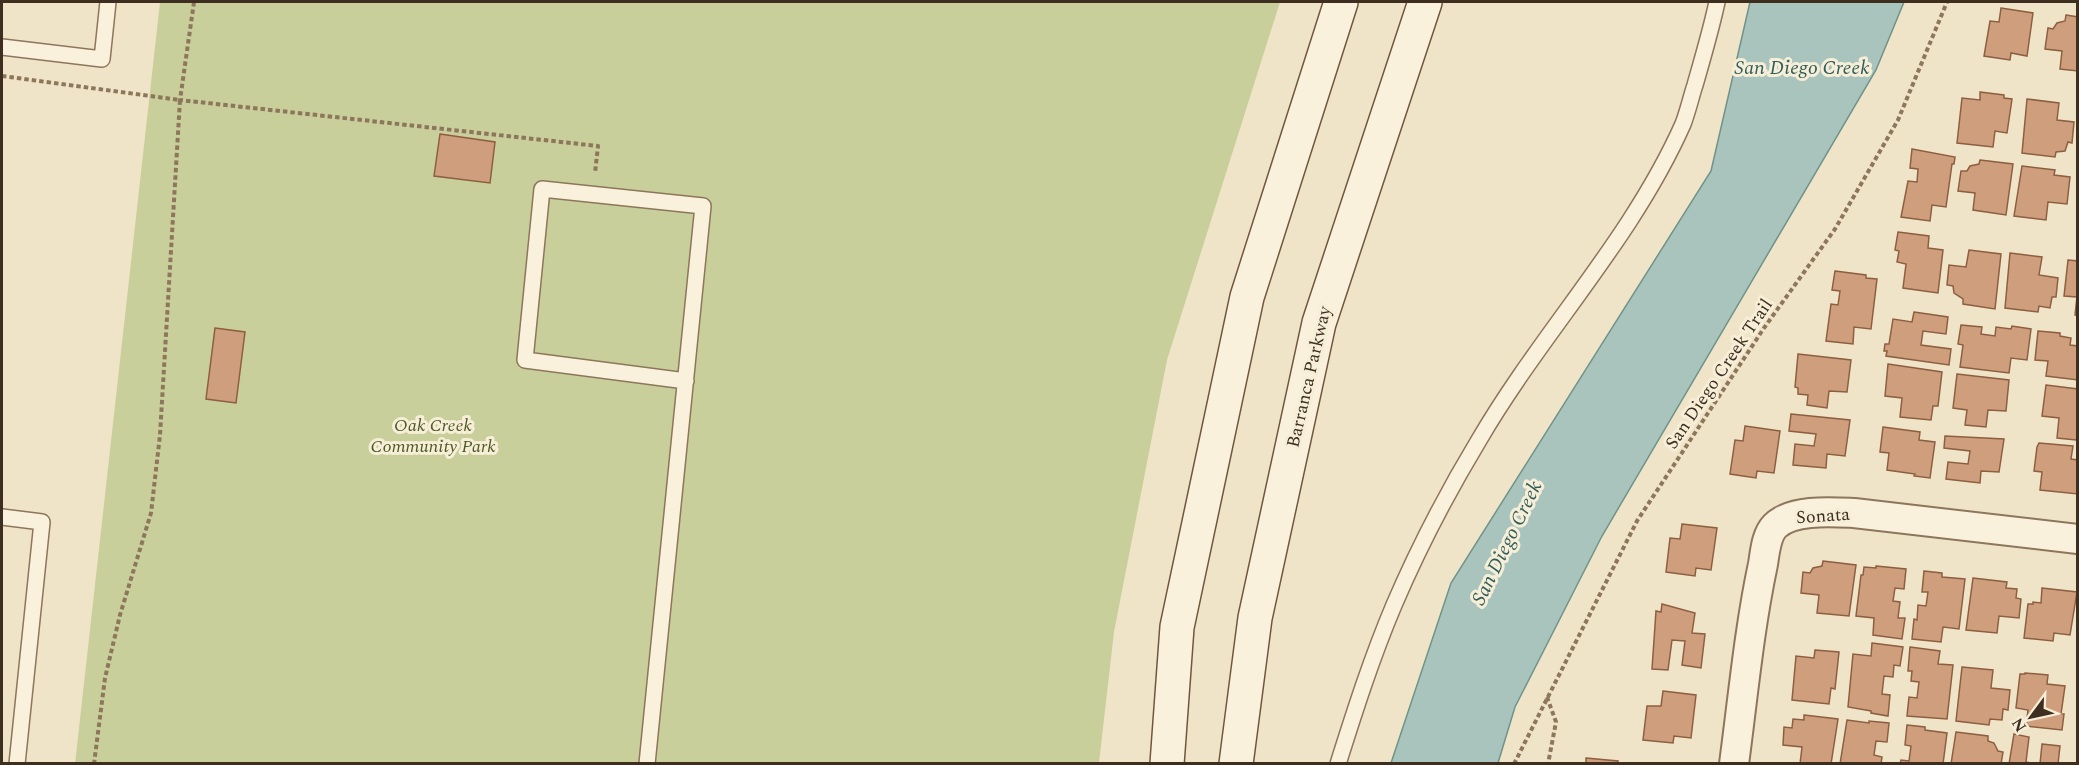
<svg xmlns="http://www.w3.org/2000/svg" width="2079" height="765" font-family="Spectral,serif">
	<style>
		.green { fill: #c9cf9b }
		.water { fill: #a9c4bc; stroke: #6f938a; stroke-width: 1.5 }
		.building { fill: #cf9f7d; stroke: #8d5f41; stroke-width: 1.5 }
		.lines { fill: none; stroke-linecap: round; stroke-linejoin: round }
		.service-casing { stroke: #8d765c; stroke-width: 18 }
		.minor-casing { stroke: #8d765c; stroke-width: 32 }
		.secondary-casing { stroke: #6f573f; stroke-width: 36 }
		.path { stroke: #8d765c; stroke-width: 4; stroke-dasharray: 4.5 3; stroke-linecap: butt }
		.service { stroke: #faf1dc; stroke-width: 15 }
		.minor { stroke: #faf1dc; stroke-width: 28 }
		.secondary { stroke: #faf1dc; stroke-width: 33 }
		.labels { text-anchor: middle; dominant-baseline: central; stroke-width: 6; stroke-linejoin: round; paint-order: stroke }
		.street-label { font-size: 18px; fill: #3d2e20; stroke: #f7eed8 }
		.park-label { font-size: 18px; font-style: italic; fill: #4d5a26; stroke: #f7eed8 }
		.water-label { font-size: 20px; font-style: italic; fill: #2f5d5a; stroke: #f7eed8 }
	</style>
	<rect width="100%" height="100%" fill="#f0e4c8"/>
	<polygon class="green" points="160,2 1280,2 1167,360 1114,632 1099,763 75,764"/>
	<polygon class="water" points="1750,2 1904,2 1876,70 1602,536 1515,707 1498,763 1391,763 1451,583 1711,171"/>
	<g class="building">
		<polygon points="2001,8 2033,13 2027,56 2011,53 2010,60 1984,56 1990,21 1999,22"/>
		<polygon points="2066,15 2078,17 2078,71 2060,69 2062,51 2045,49 2048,28 2053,29 2057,23 2065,21"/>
		<polygon points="1980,92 2004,95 2004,98 2012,99 2007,133 1995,131 1993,147 1957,143 1962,98 1980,100"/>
		<polygon points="2027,99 2059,103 2057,120 2074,122 2072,143 2068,142 2065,151 2056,152 2055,157 2022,153"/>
		<polygon points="440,134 495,142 490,183 434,176"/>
		<polygon points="1912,149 1955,157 1954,164 1952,164 1946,207 1932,205 1930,221 1901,217 1908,181 1917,182 1918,169 1910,168"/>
		<polygon points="1980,160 2013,164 2006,215 1973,210 1975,193 1958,191 1961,171 1967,171 1970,166 1979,164"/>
		<polygon points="2022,166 2055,170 2054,175 2070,177 2067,204 2048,202 2046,220 2014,216"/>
		<polygon points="1898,232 1929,236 1928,248 1943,250 1938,293 1903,288 1906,264 1897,262 1899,251 1895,250"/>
		<polygon points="1969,250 2001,254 1995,309 1963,304 1963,299 1954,293 1953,286 1947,285 1949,265 1966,267"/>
		<polygon points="2010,253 2042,257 2039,275 2058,278 2056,297 2052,297 2050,308 2039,306 2038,312 2005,308"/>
		<polygon points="2068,260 2078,261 2078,316 2075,315 2077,297 2064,296"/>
		<polygon points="1835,271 1866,275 1866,278 1877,279 1871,329 1854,327 1853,344 1826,341 1831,304 1838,305 1840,291 1832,290"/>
		<polygon points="1914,312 1948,317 1946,334 1923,331 1921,345 1951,349 1949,365 1886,356 1887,351 1884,351 1885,344 1889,344 1893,319 1912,322"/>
		<polygon points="1961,325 1982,327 1981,334 1995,336 1996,327 2011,329 2012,326 2031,329 2027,360 2011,358 2009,373 1960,367 1963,345 1958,344"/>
		<polygon points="215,328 245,332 236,403 206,399"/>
		<polygon points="2038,331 2060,333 2060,336 2071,338 2070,345 2078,346 2078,380 2046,376 2048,361 2035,360"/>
		<polygon points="1798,354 1851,360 1847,392 1829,391 1827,408 1807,405 1808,395 1798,394 1798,388 1795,387"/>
		<polygon points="1888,364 1942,372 1938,406 1933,406 1931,420 1900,417 1902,398 1885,396"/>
		<polygon points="1957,374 2009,380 2006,411 1988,410 1986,427 1965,425 1967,410 1953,408"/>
		<polygon points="2046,385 2078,389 2078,436 2076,440 2057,438 2059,418 2042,416"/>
		<polygon points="1791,414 1850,420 1845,456 1827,454 1826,468 1793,465 1795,444 1814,446 1816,434 1789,431"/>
		<polygon points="1745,426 1780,431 1774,473 1757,471 1756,478 1730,474 1735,440 1743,441"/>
		<polygon points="1883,427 1920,432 1919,440 1935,442 1930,478 1914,476 1915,474 1887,470 1889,453 1880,452"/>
		<polygon points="1945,436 2004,439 1999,472 1981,471 1980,483 1946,479 1948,462 1968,464 1970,451 1944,448"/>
		<polygon points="2039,443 2073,446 2071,459 2078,460 2078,494 2040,490 2042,472 2034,471 2037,447"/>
		<polygon points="1682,524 1717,528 1711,570 1696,568 1695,576 1666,572 1670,538 1680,539"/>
		<polygon points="1823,561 1856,565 1849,616 1817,613 1819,595 1801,593 1803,572 1810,573 1813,568 1822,566"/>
		<polygon points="1876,566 1906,569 1904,589 1895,588 1893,601 1900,602 1898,618 1905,618 1902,639 1873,635 1874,618 1856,616 1861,575 1863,575 1864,567 1876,568"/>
		<polygon points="1924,571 1942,573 1942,577 1965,579 1959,629 1943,627 1941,642 1912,639 1914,619 1917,620 1918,605 1926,606 1928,592 1922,592"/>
		<polygon points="1973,578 2007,582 2006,588 2017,589 2016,598 2021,599 2019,618 1999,616 1997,633 1966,630"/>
		<polygon points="2042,588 2077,592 2070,635 2054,633 2053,641 2024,638 2028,604 2033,604 2033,602 2041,603"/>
		<polygon points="1662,604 1695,613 1692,633 1705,634 1701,668 1682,665 1685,641 1672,640 1668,670 1652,669 1656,611 1661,612"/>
		<polygon points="1872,643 1903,647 1900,666 1894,665 1893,677 1884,676 1882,694 1890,695 1888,716 1871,713 1871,711 1848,707 1853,654 1871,656"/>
		<polygon points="1910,647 1940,651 1938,664 1953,665 1947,719 1907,716 1909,697 1917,698 1919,682 1911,681 1912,671 1908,671"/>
		<polygon points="1815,650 1839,652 1835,689 1831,688 1829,704 1792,700 1796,656 1814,658"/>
		<polygon points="1962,667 1993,670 1991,688 2010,690 2008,710 2003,709 2002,720 1990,719 1989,725 1956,721"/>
		<polygon points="2025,673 2048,675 2047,684 2065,686 2061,714 2064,714 2062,730 2026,726 2028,710 2016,708 2020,674 2025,674"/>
		<polygon points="1663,691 1696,695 1691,738 1674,736 1673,743 1643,740 1647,706 1661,706"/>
		<polygon points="1804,715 1838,719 1831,764 1800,764 1802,747 1783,745 1784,727 1792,728 1793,719 1804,720"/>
		<polygon points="1847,720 1869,723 1869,721 1889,723 1887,742 1876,741 1874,755 1882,757 1881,764 1840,764"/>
		<polygon points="1907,725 1925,727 1925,730 1947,733 1943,764 1900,764 1901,760 1909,761 1911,746 1905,745"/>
		<polygon points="1956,732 1988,736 1988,741 1994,743 1998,751 2003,752 2001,764 1951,764"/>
		<polygon points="2014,734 2029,737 2026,762 2035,764 2009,764"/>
		<polygon points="2042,744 2060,746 2058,764 2040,764"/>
		<polygon points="1586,758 1618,761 1617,764 1586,764"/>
	</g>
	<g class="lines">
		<defs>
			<g id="service">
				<polyline points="2,47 102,59 108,2"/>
				<polyline points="2,517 42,522 17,764"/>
				<polyline points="647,764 703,206 542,189 525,360 686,381"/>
				<path d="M1338,764C1355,710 1372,657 1394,605C1418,549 1447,493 1479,440C1542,332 1632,239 1683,124C1688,111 1691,97 1695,85C1703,57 1711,30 1717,2"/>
			</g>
			<path id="minor" d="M1734,764C1743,697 1749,630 1763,564C1765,552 1766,535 1775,526C1792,509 1832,512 1854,513L2078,539"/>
			<g id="secondary">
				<polyline points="1167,764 1177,627 1247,297 1341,2"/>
				<polyline points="1236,764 1255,618 1319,323 1425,2"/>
			</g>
		</defs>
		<use href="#service" class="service-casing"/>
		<use href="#minor" class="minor-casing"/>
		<use href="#secondary" class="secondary-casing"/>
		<g class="path">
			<polyline points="194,2 180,100 598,146 595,173"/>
			<polyline points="2,76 180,100 160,435 151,513 120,615 105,678 94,764"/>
			<polyline points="1547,697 1556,722 1548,764"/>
			<polyline points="1514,764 1637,521 1764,328 1835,229 1898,120 1947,2"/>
		</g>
		<use href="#service" class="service"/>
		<use href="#minor" class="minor"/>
		<use href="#secondary" class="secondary"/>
	</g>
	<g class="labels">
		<g class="street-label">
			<text transform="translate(1719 374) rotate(-56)">San Diego Creek Trail</text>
			<text transform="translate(1309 377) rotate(-77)">Barranca Parkway</text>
			<text transform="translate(1823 516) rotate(-4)">Sonata</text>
		</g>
		<g class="park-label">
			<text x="433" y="425">Oak Creek<tspan x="433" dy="21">Community Park</tspan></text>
		</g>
		<g class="water-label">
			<text x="1802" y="68">San Diego Creek</text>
			<text transform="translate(1507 543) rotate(-64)">San Diego Creek</text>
		</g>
	</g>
	<rect width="2079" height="765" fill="none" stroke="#3d2e20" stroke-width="6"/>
	<g transform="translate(2031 717) rotate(237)" stroke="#f7eed8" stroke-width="4.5" paint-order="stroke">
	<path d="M0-4.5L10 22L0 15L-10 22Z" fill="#3d2e20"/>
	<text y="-9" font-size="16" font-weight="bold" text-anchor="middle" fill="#3d2e20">N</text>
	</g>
</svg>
